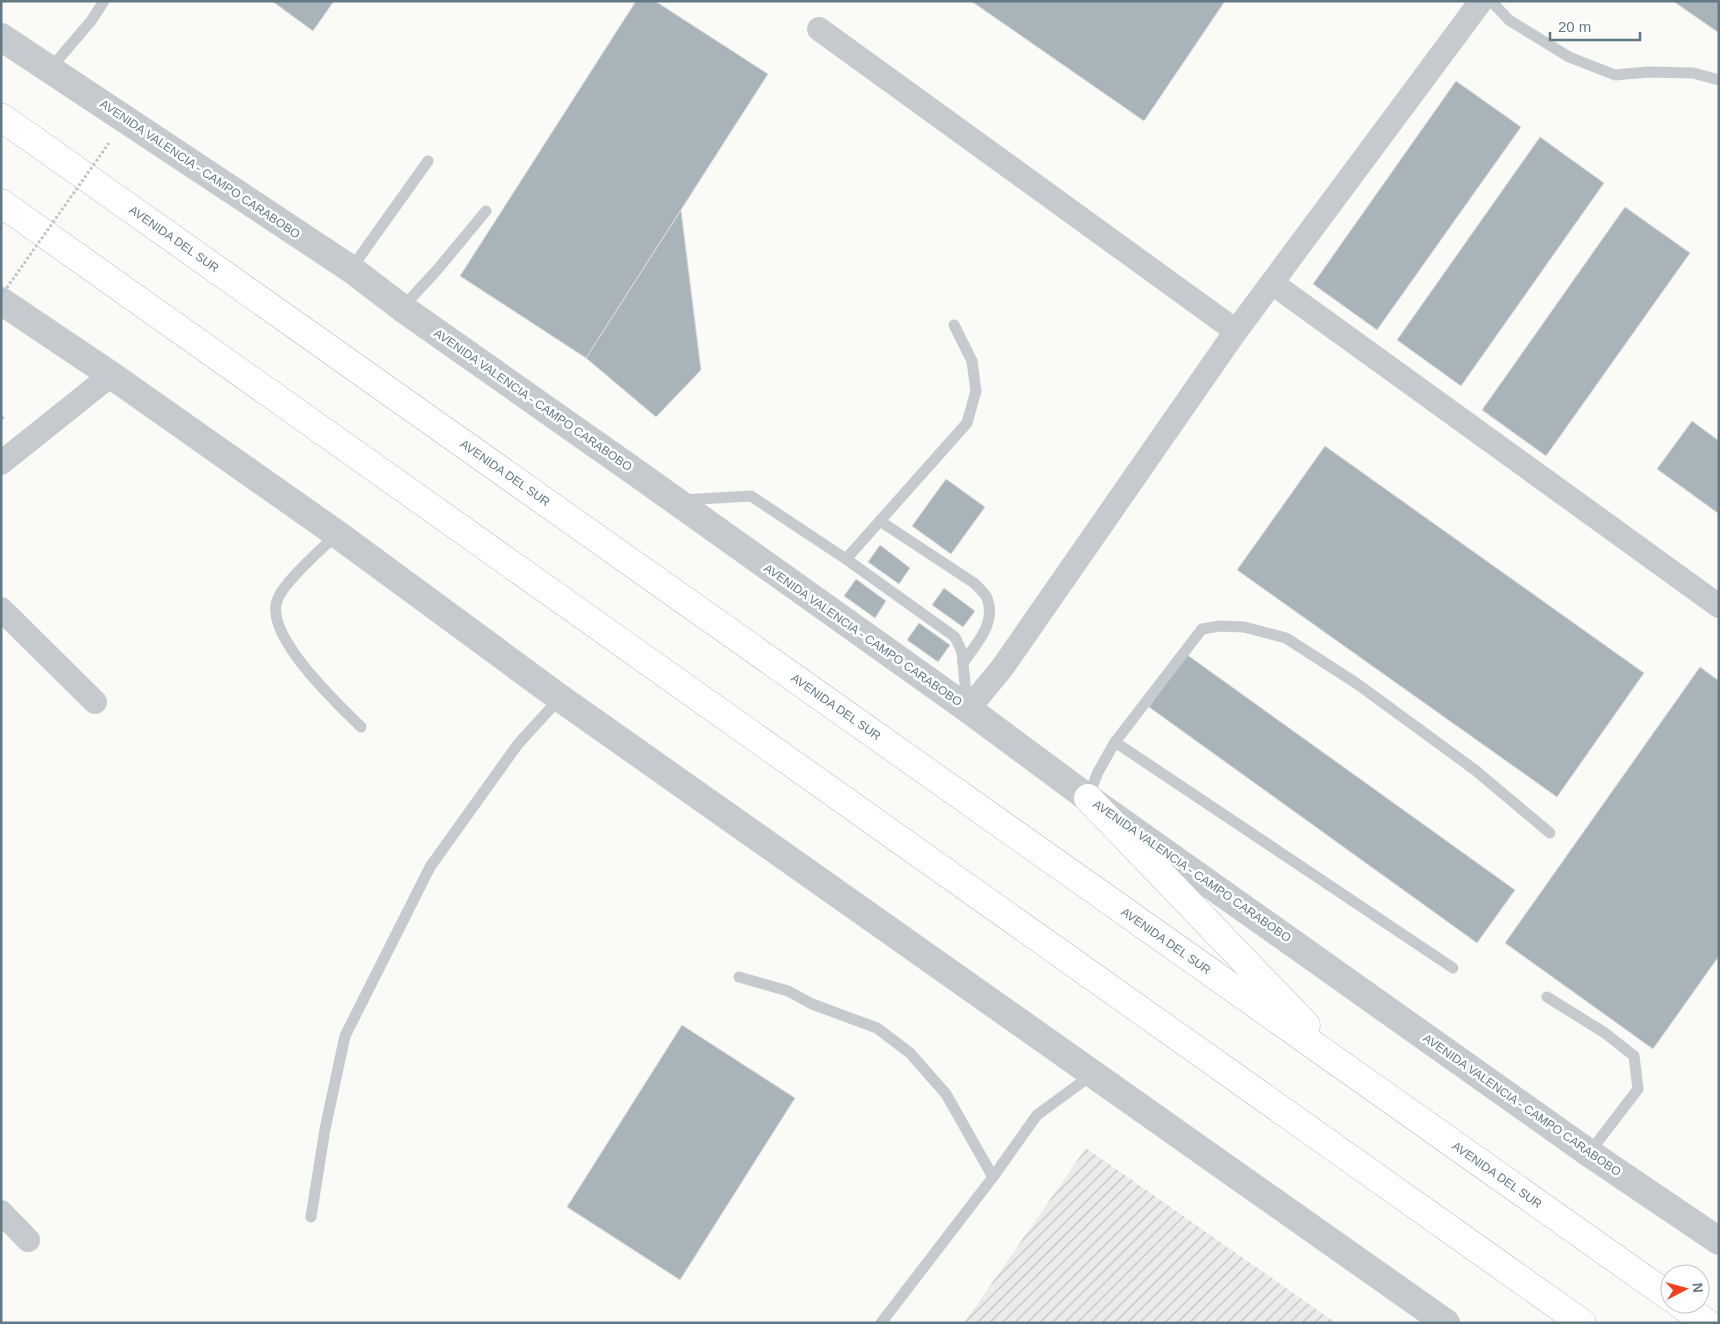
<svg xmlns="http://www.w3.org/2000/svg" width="1720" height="1324" font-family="Arial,sans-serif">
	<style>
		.industrial { fill: url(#industrial-furrows) }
		.building { fill: #a9b4ba; stroke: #dcdbd9 }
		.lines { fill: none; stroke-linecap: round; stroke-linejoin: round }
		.trunk-casing { stroke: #b7bcbf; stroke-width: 29 }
		.path { stroke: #bec2c4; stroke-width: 3; stroke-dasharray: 2.5 2.5; stroke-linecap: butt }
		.service { stroke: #c4cacd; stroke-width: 11 }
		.minor { stroke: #c4cacd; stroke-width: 24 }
		.tertiary { stroke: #c4cacd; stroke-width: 28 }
		.trunk { stroke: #fff; stroke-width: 28 }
		.path-bridge { stroke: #bec2c4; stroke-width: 3; stroke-dasharray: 2.5 2.5; stroke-linecap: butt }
		.labels { text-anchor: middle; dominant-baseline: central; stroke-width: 5; stroke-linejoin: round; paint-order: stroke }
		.street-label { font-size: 12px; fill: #627885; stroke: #fff }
	</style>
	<defs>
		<pattern id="industrial-furrows" width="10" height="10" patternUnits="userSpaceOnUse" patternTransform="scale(1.25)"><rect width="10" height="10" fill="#ebebea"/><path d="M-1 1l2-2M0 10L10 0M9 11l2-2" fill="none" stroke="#c2c3c3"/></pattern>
	</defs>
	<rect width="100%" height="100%" fill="#fafaf7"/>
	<polygon class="industrial" points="1086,1148 1336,1323 964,1323"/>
	<g class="building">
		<polygon points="272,1 334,1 313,31"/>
		<polygon points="636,1 655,1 768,74 586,358 460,276"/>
		<polygon points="971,1 1225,1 1144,121"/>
		<polygon points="1673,1 1719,1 1719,33"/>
		<polygon points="1456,81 1521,127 1377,330 1313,284"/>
		<polygon points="1540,137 1604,183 1461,386 1397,340"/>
		<polygon points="1625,207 1690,253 1546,456 1482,410"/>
		<polygon points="681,210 701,370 656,417 586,358"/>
		<polygon points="1692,421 1719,441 1719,514 1657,469"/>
		<polygon points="1325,446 1644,673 1557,797 1237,570"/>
		<polygon points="946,479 985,507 951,554 912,526"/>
		<polygon points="880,545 910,568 899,584 868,562"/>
		<polygon points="856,579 886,601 875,618 844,596"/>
		<polygon points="944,588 975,611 963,627 932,605"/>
		<polygon points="919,623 950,645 938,662 907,640"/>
		<polygon points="1186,654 1515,890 1477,943 1149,707"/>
		<polygon points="1700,667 1719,681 1719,956 1653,1049 1505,943"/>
		<polygon points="682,1025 795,1098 680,1280 567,1207"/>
	</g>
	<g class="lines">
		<defs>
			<g id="trunk">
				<polyline points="1,117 1670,1297"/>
				<polyline points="1,203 1582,1323"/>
				<polyline points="1088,798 1306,1025"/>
				<polyline points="1680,1304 1707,1323"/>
			</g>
		</defs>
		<use href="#trunk" class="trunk-casing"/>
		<polyline class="path" points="1,417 3,418 1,421"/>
		<g class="service">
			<polyline points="1491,1 1509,20 1569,57 1615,75 1648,72 1693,73 1719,80"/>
			<polyline points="50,69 91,21 104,1"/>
			<polyline points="351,269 428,161"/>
			<polyline points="402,308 437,270 486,211"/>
			<polyline points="682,500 751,496 846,559 955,637 962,652 967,705"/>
			<path d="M880,521L974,583C978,587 984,592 987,598C997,623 976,644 963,663"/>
			<path d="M337,534C321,550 287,579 278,598C261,633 338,704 361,727"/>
			<polyline points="846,559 967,423 976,391 972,361 954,325"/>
			<polyline points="1115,742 1453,968"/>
			<polyline points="1088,798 1098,772 1115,742 1202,629 1220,626 1244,627 1286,638 1356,683 1475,770 1550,833"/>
			<polyline points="739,977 788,991 812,1004 877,1028 910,1053 946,1094 993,1177"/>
			<polyline points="1547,997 1605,1033 1634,1056 1638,1089 1589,1153"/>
			<polyline points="311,1217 325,1129 345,1036 430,867 518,744 560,698"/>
			<polyline points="881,1323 993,1177 1037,1115 1093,1074"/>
		</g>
		<g class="minor">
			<polyline points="819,29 1236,331"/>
			<polyline points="1272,283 1719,606"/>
			<polyline points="1,463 111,375"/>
			<polyline points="1,609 95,702"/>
			<polyline points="968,709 1002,668 1236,331 1481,1"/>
			<polyline points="1,1212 28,1240"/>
		</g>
		<g class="tertiary">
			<polyline points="1,37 351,269 402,308 638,474 968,709 1088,798 1589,1153 1719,1241"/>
			<polyline points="1,301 111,375 337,534 560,698 1446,1323"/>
		</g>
		<use href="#trunk" class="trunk"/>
		<polyline class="path-bridge" points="1,296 109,143"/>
	</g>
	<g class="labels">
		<g class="street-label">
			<text transform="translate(200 169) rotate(34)">AVENIDA VALENCIA - CAMPO CARABOBO</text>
			<text transform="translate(174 239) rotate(35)">AVENIDA DEL SUR</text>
			<text transform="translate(533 400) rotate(35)">AVENIDA VALENCIA - CAMPO CARABOBO</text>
			<text transform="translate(505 473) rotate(35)">AVENIDA DEL SUR</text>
			<text transform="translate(863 635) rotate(35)">AVENIDA VALENCIA - CAMPO CARABOBO</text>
			<text transform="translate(836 707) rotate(35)">AVENIDA DEL SUR</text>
			<text transform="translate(1192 871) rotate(35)">AVENIDA VALENCIA - CAMPO CARABOBO</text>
			<text transform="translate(1166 941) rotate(35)">AVENIDA DEL SUR</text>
			<text transform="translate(1522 1105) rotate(35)">AVENIDA VALENCIA - CAMPO CARABOBO</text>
			<text transform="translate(1497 1175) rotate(35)">AVENIDA DEL SUR</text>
		</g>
	</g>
	<rect width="1720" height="1324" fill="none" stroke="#627885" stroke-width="5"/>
	<g transform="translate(1685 1289) rotate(84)"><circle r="24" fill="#ffffff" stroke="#c0c9ce"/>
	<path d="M0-4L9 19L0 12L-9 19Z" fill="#f23f1f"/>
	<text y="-8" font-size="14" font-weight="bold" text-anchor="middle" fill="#627885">N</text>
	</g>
	<path d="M1550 32v8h90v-8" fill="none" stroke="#627885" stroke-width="2.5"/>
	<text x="1558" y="32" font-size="15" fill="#627885" stroke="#ffffff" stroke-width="4" paint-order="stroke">20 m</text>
</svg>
